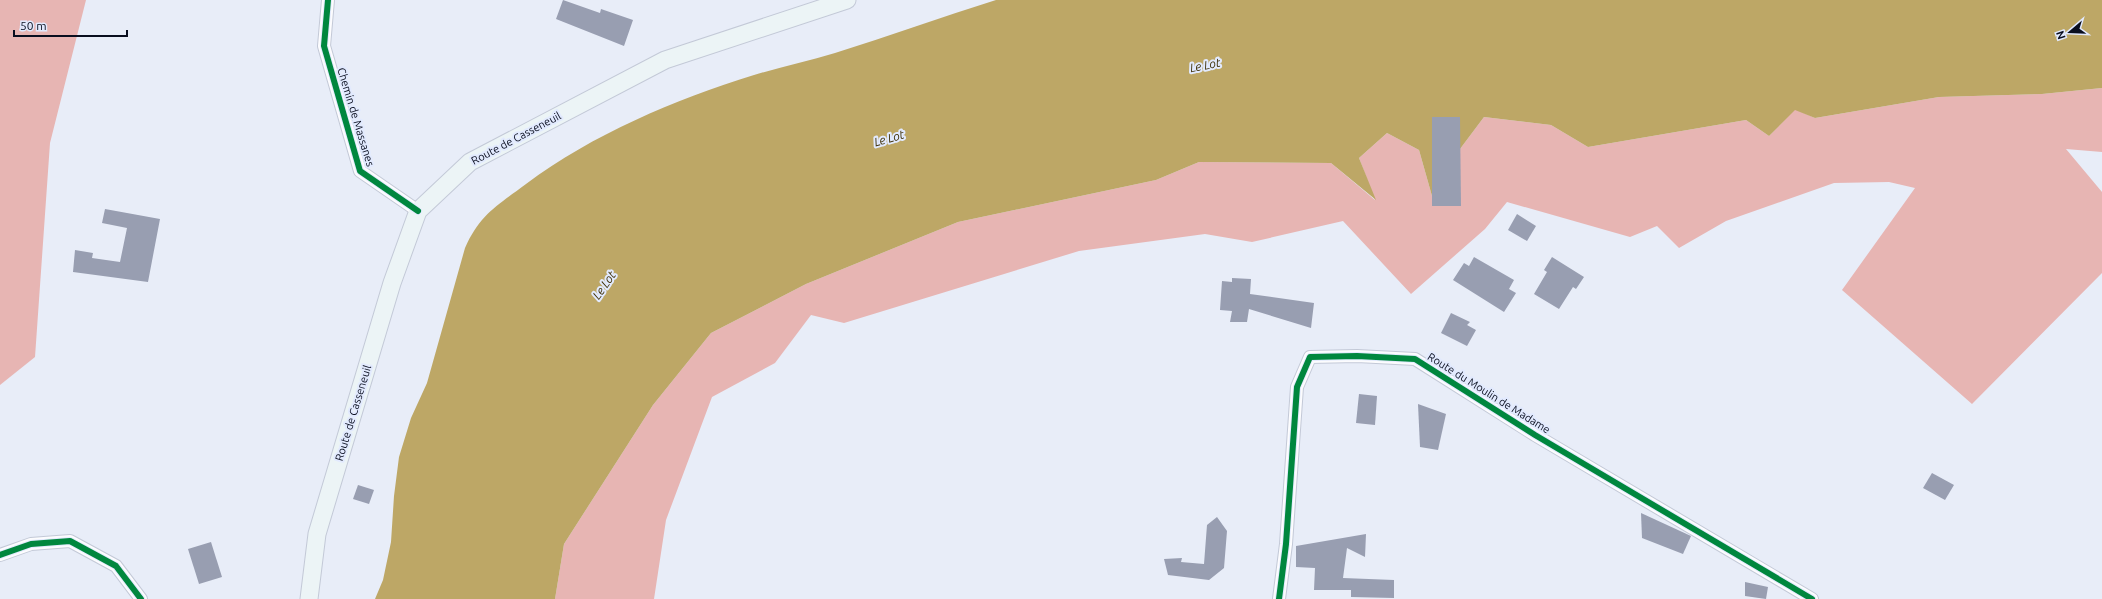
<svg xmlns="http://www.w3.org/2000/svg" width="2102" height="599" font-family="Ubuntu,sans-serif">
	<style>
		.forest { fill: #e7b5b3 }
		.water { fill: #bda766 }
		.building { fill: #989eb1 }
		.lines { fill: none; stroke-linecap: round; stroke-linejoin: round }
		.minor-casing { stroke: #c3c9d7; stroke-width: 14 }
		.secondary-casing { stroke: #c3c9d7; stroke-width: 19 }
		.minor { stroke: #fcfcfe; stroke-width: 12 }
		.secondary { stroke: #ecf4f6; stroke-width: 17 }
		.cycleway-casing { stroke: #e2eafe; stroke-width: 8 }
		.cycleway { stroke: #00873e; stroke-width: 6 }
		.labels { text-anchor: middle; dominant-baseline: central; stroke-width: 4; stroke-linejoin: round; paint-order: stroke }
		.street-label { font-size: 11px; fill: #090e1f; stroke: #e2eafe }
		.water-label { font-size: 12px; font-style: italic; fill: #3f3107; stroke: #e2eafe }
	</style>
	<rect width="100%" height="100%" fill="#e8edf8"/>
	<g class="forest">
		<polygon points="0,0 86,0 50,143 35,357 0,385"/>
		<polygon points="2102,88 2102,152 2066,149 2102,192 2102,273 1972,404 1842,290 1915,188 1889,182 1834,183 1726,221 1679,248 1657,226 1630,237 1507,202 1485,229 1411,294 1343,221 1252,242 1205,234 1079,251 844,323 811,315 775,363 712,397 666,520 654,599 555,599 564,544 653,405 711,333 806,284 958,222 1156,180 1199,162 1331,163 1375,200 1359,158 1387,133 1419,150 1432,196 1433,206 1460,206 1460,149 1484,117 1551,125 1588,147 1746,120 1769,136 1795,109 1815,118 1939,97 2042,94"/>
	</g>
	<path class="water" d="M996,0H2102V88L2042,94L1939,97L1815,118L1795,110L1769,136L1746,120L1588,147L1551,125L1484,117L1460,149V117H1432V196L1419,150L1387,133L1359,158L1376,200L1331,163L1199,162L1156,180L958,222L806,284L711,333L653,405L564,544L555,599H375L383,580L391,542L394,496L399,457L411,418L427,383L465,248C480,214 498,205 526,184C593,134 674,100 754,75C781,67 808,61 835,53C889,36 942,17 996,0Z"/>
	<g class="building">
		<polygon points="563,0 600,13 601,9 633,20 624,46 556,19"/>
		<polygon points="1432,117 1460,117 1461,206 1432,206"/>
		<polygon points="105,209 160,219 148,282 73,272 75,250 93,253 92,258 120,262 127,228 102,223"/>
		<polygon points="1517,214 1536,226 1527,241 1508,230"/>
		<polygon points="1474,257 1514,280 1509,289 1516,293 1504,312 1453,280 1464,263 1469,266"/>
		<polygon points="1552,257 1584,277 1576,289 1573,287 1559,309 1534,294 1547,272 1544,270"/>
		<polygon points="1232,278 1251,279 1250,294 1314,303 1311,328 1249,309 1247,322 1230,322 1232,311 1220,310 1222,281 1232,282"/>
		<polygon points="1451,313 1470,322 1467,325 1476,330 1467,346 1441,333"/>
		<polygon points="1359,394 1377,396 1375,425 1356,423"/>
		<polygon points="1418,404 1446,414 1438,450 1420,447"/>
		<polygon points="1932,473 1954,485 1945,500 1923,488"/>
		<polygon points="358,485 374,490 369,504 353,499"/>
		<polygon points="1641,513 1691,536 1683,554 1642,538"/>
		<polygon points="1217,517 1227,531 1224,568 1209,580 1168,575 1164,559 1182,558 1181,562 1204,564 1207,525"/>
		<polygon points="1366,534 1365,557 1347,548 1343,578 1394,580 1394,598 1351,597 1351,590 1314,590 1315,568 1296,567 1296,546"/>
		<polygon points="211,542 222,577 199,584 188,549"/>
		<polygon points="1745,582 1768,587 1766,599 1745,596"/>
	</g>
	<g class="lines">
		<defs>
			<g id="minor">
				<polyline points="328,0 324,46 360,171 418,211"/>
				<polyline points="0,555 31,544 70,541 116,566 141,599"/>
				<polyline points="1279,599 1286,544 1297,387 1310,357 1357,356 1415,359 1535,435 1812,599"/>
			</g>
			<polyline id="secondary" points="309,599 317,534 392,283 418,211 470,162 665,60 847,0"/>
		</defs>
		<use href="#minor" class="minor-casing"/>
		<use href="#secondary" class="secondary-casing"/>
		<use href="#minor" class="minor"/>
		<use href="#secondary" class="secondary"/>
		<defs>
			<g id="cycleway">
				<polyline points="328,0 324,46 360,171 418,211"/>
				<polyline points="0,555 31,544 70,541 116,566 141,599"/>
				<polyline points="1279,599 1286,544 1297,387 1310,357 1357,356 1415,359 1535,435 1812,599"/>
			</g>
		</defs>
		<use href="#cycleway" class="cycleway-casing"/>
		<use href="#cycleway" class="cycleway"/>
	</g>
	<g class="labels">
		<g class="street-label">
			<text transform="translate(356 117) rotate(73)">Chemin de Massanes</text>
			<text transform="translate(516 138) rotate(-28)">Route de Casseneuil</text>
			<text transform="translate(1489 393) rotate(32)">Route du Moulin de Madame</text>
			<text transform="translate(353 413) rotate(-73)">Route de Casseneuil</text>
		</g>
		<g class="water-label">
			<text transform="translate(1205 65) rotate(-11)">Le Lot</text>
			<text transform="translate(889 138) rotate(-16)">Le Lot</text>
			<text transform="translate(604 285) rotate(-55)">Le Lot</text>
		</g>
	</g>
	<g transform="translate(2070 32) rotate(251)" stroke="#e2eafe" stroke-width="3" paint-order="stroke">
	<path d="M0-3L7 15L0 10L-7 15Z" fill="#090e1f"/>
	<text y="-6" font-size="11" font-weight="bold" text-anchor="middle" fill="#090e1f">N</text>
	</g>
	<path d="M14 30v6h113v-6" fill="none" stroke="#090e1f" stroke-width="2"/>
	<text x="20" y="30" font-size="12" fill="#090e1f" stroke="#e2eafe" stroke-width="3" paint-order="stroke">50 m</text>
</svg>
